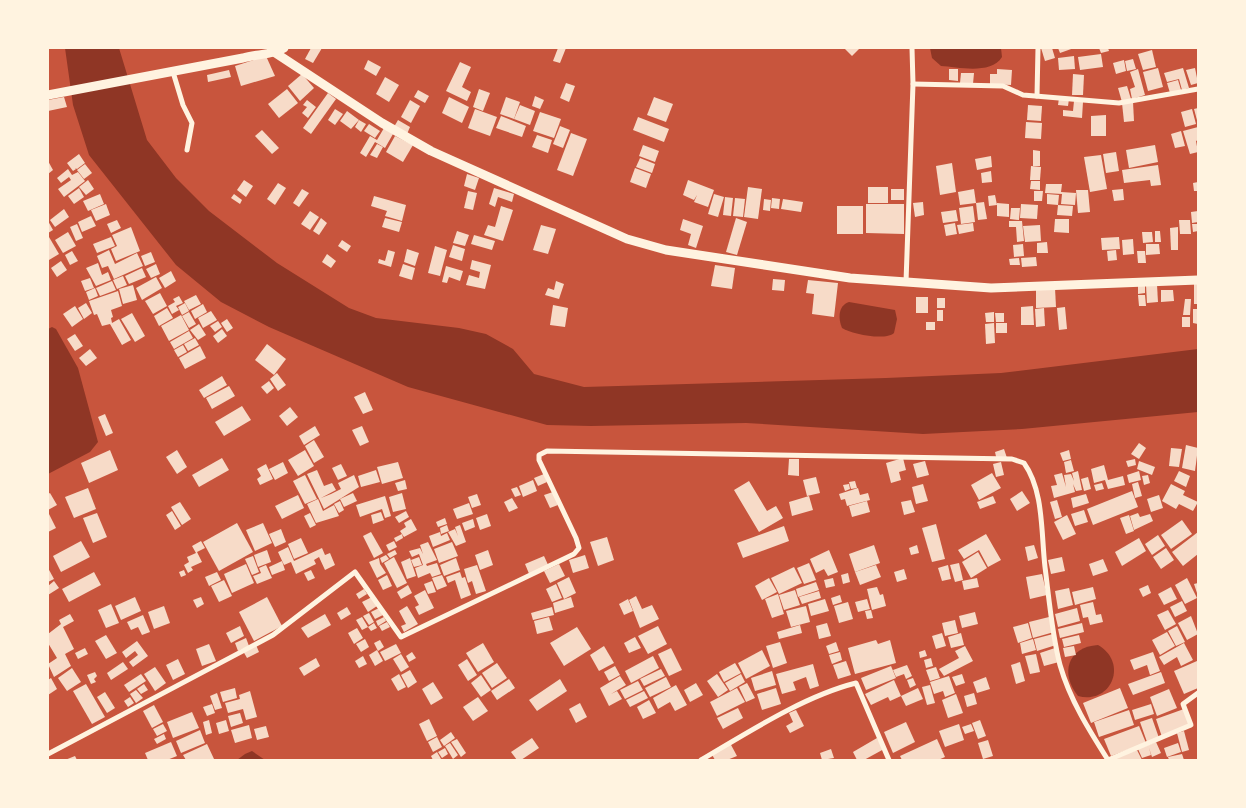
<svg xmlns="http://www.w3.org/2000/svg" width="1246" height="808" font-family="'PT Sans Narrow',sans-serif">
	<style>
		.water { fill: #8f3625 }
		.building { fill: #f7dbc8 }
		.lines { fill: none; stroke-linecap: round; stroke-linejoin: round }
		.minor { stroke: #fff3e0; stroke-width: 5 }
		.tertiary { stroke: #fff3e0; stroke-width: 9 }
	</style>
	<rect width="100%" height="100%" fill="#c8553d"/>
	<g class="water">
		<polygon points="65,48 119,48 147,140 176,178 209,211 277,263 349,308 376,318 459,328 486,334 513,349 534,374 584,387 886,378 1001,373 1198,349 1198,412 1022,429 923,434 746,423 591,426 547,425 408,387 269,327 221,302 176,265 89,155 73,105"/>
		<path d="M930,48H1001L1002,57C991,75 958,67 941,66L932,58Z"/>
		<path d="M849,302L895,310L897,319L894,333C885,341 851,334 842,328C838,318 838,306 849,302Z"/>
		<polygon points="52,327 56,329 78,368 98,442 90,452 48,474 48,329"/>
		<path d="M1098,645C1129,663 1111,705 1078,696C1060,674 1067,647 1098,645Z"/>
		<polygon points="252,751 265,760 237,760 245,754"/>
	</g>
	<g class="building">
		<polygon points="311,48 322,48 313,63 305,59"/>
		<polygon points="558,48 566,48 560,63 553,61"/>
		<polygon points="844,48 860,48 852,56"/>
		<polygon points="1041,48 1052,48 1055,58 1045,61"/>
		<polygon points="1058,48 1074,48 1060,53"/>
		<polygon points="1099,48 1108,48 1109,51 1101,53"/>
		<polygon points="1152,50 1156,67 1143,70 1138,54"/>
		<polygon points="1101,54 1103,67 1080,70 1078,57"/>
		<polygon points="266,56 275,76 241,86 235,66"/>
		<polygon points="1074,56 1075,69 1059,70 1058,58"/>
		<polygon points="1133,59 1136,69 1127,71 1125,61"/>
		<polygon points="368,60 381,67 376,76 364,69"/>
		<polygon points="1124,60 1126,71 1116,74 1113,63"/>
		<polygon points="460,62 471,67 462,87 471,92 467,101 446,91"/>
		<polygon points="1158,68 1163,87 1148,91 1143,72"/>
		<polygon points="1183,68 1189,88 1182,90 1179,79 1167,82 1164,73"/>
		<polygon points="1195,68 1198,83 1191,85 1186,70"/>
		<polygon points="949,69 958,69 958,81 949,80"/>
		<polygon points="997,69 1012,70 1011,85 990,84 990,74 997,74"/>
		<polygon points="1138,69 1145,95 1132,99 1130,89 1135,87 1130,72"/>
		<polygon points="229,70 231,77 208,82 207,75"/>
		<polygon points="961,73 974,73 973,84 960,83"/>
		<polygon points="302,74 314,88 300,101 288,86"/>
		<polygon points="1073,74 1084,75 1083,95 1072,95"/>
		<polygon points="385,77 399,85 389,102 376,94"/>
		<polygon points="1178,80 1181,90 1170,93 1167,83"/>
		<polygon points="566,83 575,86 569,102 560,98"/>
		<polygon points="1127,86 1131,99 1122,102 1118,88"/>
		<polygon points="287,89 298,103 279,118 268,104"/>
		<polygon points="479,89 490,93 483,111 473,107"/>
		<polygon points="418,90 429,96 425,103 414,97"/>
		<polygon points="328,93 336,99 311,134 303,128"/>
		<polygon points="535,96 544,100 540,109 532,106"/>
		<polygon points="64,97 67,107 48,111 48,100"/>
		<polygon points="449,97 469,107 462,123 442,113"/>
		<polygon points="506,97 520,102 514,119 500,114"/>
		<polygon points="654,97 673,104 666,122 647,115"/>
		<polygon points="1059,98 1069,99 1068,106 1058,105"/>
		<polygon points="307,100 316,107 308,118 302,113 307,107 303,105"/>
		<polygon points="410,100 420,106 411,123 401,117"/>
		<polygon points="1074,101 1083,102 1082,118 1063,116 1063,110 1073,111"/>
		<polygon points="1133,102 1134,121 1124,122 1122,103"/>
		<polygon points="520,105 535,111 530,125 514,119"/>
		<polygon points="1028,105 1042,106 1041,121 1027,120"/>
		<polygon points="1198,108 1198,124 1194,109"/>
		<polygon points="335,109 343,114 335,125 328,120"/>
		<polygon points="475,109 497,117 490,136 468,128"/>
		<polygon points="1192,109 1196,124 1185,127 1181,112"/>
		<polygon points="347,111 359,120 351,129 340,121"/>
		<polygon points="540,112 561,119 554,138 533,131"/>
		<polygon points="1106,115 1106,136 1091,136 1091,116"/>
		<polygon points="501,116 526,126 522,137 496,128"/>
		<polygon points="638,117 669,129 664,142 633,130"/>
		<polygon points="359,120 366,124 361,132 355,127"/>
		<polygon points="398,120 410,127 407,134 394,127"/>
		<polygon points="1026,122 1042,123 1041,139 1025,138"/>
		<polygon points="369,124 380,131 375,138 364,131"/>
		<polygon points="560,126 570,130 563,148 553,144"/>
		<polygon points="1198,127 1198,140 1196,141 1198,152 1190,154 1183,131"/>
		<polygon points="384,128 393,134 385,148 375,142 366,157 360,153 370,136 377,140"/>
		<polygon points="262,130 279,148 272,154 255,136"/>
		<polygon points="1181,131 1185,146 1175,148 1171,134"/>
		<polygon points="571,133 587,139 573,176 557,170"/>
		<polygon points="537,135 552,140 548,153 532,147"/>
		<polygon points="395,136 413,145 403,162 386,152"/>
		<polygon points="377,144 383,147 377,158 370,155"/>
		<polygon points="643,145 659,151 655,162 639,156"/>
		<polygon points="1155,145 1158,162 1129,168 1126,150"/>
		<polygon points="1033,150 1040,151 1040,166 1033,166"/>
		<polygon points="1116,152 1119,171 1106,173 1103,154"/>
		<polygon points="79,154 85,163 77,169 75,168 76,169 73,171 67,163"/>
		<polygon points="1101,155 1107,189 1090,192 1084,157"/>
		<polygon points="991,156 992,167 977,170 975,159"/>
		<polygon points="640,158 655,164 652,173 636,167"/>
		<polygon points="48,161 53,170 48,174"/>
		<polygon points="952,163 956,192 940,195 936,166"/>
		<polygon points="85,164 92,173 84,179 77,170"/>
		<polygon points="1158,165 1161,185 1151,186 1150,180 1124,183 1122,170"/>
		<polygon points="1031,166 1041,167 1040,180 1030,180"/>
		<polygon points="635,168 651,174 646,188 630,182"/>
		<polygon points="68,169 72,175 78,172 85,181 64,197 58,189 71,180 69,177 61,183 57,178"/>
		<polygon points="991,171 992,182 982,183 981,173"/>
		<polygon points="467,174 479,178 475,190 464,186"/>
		<polygon points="88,180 94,189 86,195 79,187"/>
		<polygon points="244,180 253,186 246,197 237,190"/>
		<polygon points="688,180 714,190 708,207 694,202 697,195 694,200 683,195"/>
		<polygon points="1031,181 1040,181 1040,190 1030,189"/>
		<polygon points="1198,182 1198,191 1194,191 1193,183"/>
		<polygon points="278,183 286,188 275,205 267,199"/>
		<polygon points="1046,184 1062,184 1061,192 1076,193 1075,205 1061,204 1062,194 1045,193"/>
		<polygon points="748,187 762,189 758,219 744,217"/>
		<rect x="868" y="187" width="20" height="16"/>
		<polygon points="79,188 84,197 74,204 68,196"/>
		<polygon points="494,188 514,194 512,202 498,197 495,207 489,204"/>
		<polygon points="302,189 309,193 299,207 293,203"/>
		<rect x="891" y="189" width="13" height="11"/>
		<polygon points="974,189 976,203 960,205 958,192"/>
		<polygon points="1123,189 1124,200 1114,201 1112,190"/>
		<polygon points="1076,190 1088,190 1090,212 1078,213"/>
		<polygon points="468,191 477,193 473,210 464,208"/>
		<polygon points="1034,191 1043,191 1042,201 1034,201"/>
		<polygon points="100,194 104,204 88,211 83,201"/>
		<polygon points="234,194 242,200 240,204 231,198"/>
		<polygon points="714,194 724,197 718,217 708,214"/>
		<polygon points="1047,194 1059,195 1058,205 1047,204"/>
		<polygon points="995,195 997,205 989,206 988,196"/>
		<polygon points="374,196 406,205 402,221 385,216 387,211 371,206"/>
		<polygon points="725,197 733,198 731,216 723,215"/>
		<polygon points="735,198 745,199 743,217 733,216"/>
		<polygon points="772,198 780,199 779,209 771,208"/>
		<polygon points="764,199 771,200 770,211 763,210"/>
		<polygon points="783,199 803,202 801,212 781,209"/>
		<polygon points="923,202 924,215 915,217 913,203"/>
		<polygon points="984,202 987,219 978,220 976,203"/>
		<polygon points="997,203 1009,204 1009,217 997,216"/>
		<polygon points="106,204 110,215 96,221 91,210"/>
		<polygon points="866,204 904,204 904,234 866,233"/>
		<polygon points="1021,204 1038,205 1037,219 1020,218"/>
		<polygon points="1058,205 1073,206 1072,216 1057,215"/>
		<polygon points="501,206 513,210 503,241 484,235 488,225 495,227"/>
		<rect x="837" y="206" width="26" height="28"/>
		<polygon points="973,206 975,222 961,224 959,208"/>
		<polygon points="1011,208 1020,208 1019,220 1010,219"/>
		<polygon points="64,209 69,217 55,227 50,220"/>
		<polygon points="956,210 958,221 943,223 941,212"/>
		<polygon points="310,211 319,217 310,230 301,224"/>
		<polygon points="1198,211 1198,222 1192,223 1191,212"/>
		<polygon points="91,216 96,226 82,232 78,222"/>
		<polygon points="321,218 327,223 319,235 313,231"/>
		<polygon points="385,218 402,222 399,232 382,227"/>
		<polygon points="736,218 747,222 737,255 726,252"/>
		<polygon points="683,219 703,226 696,248 688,245 691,234 680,230"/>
		<polygon points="1055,219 1069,219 1069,233 1054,232"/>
		<polygon points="117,220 121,228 111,233 107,224"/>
		<polygon points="1179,220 1190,220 1191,234 1180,234"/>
		<polygon points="48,221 53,230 48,233"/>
		<polygon points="1009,221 1022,221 1024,241 1017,242 1016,227 1009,227"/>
		<polygon points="955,223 957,234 946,236 944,225"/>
		<polygon points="973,223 974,231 959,234 957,225"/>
		<polygon points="77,224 83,238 76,241 70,227"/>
		<polygon points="1192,224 1198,224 1198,231 1193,232"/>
		<polygon points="541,225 556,229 548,254 533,250"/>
		<polygon points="1040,225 1041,241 1025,242 1023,226"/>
		<polygon points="131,227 140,251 116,261 111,249 117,246 112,235"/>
		<polygon points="1178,227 1178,250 1171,250 1170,228"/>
		<polygon points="457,231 469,235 465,246 453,243"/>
		<polygon points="1155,231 1160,231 1161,242 1155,242"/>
		<polygon points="68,232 76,246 63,253 55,240"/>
		<polygon points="1142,232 1152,232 1153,242 1143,243"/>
		<polygon points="474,235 495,241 492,250 471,244"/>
		<polygon points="49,237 59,254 49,260 48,238"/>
		<polygon points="111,237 115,246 97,253 93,244"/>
		<polygon points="1119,237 1120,249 1102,250 1101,238"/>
		<polygon points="1133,239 1134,254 1123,255 1122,240"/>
		<polygon points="342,240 351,246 347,252 338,246"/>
		<polygon points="1047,242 1048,253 1037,253 1037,243"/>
		<polygon points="1023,244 1024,256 1014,257 1013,245"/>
		<polygon points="1146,244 1159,244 1160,254 1146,255"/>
		<polygon points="453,245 465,249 462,261 449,257"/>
		<polygon points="435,246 447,250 440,276 428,273"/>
		<polygon points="407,249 419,253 415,266 404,262"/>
		<polygon points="109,250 115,264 137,253 143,266 114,279 108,266 102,268 97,256"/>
		<polygon points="388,250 395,252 391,267 378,263 379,259 385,261"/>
		<polygon points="1116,250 1117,260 1108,261 1107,251"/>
		<polygon points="72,251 78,261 70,265 65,255"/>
		<polygon points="1137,251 1145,251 1146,263 1138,263"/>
		<polygon points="151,252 155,262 145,266 141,256"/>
		<polygon points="327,254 336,261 331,268 322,262"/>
		<polygon points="1036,257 1037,266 1022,267 1021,258"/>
		<polygon points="1019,258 1020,265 1010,265 1009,259"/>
		<polygon points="472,260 491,265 485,289 466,285 469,275 479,278 480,272 470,269"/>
		<polygon points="61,261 67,270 57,277 51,268"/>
		<polygon points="98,263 102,275 108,272 111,280 96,286 86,268"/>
		<polygon points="156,264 160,274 151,278 146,269"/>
		<polygon points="403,264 415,268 412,280 399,276"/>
		<polygon points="715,265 735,268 732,289 711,286"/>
		<polygon points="446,266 463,271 460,281 449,277 447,283 442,282"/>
		<polygon points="142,268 146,277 129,284 125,276"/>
		<polygon points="171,271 176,281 165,288 159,278"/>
		<polygon points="123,276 127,285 117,289 113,280"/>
		<polygon points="156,277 162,288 142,300 136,288"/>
		<polygon points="90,278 94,288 85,291 81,281"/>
		<polygon points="773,279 785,280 784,291 772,290"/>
		<polygon points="808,280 838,283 834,317 812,314 814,294 806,293"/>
		<polygon points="112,281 116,290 100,296 96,288"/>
		<polygon points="556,281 564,284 559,299 545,295 548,288 554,290"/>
		<rect x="1194" y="283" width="4" height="21"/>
		<polygon points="1145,284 1145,293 1138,294 1138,285"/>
		<polygon points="133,285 137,300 123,304 119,289"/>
		<polygon points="1146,285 1157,285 1158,302 1147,303"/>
		<polygon points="95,288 98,296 89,300 86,292"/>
		<polygon points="1055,288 1056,307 1036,308 1036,289"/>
		<polygon points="1161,290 1173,290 1174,301 1161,302"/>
		<polygon points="118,291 122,306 111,310 113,317 111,318 112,323 119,319 131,340 122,345 110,324 102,326 97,314 94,315 89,301"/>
		<polygon points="160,293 167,306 153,314 145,301"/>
		<polygon points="196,295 201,304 189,310 184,301"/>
		<polygon points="1138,295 1145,295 1146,306 1139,306"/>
		<polygon points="179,296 183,303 176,306 179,310 172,314 168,306 175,302 173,299"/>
		<rect x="916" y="297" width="12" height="16"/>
		<rect x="937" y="298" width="8" height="10"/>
		<polygon points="1185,299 1191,299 1190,315 1183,315"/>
		<polygon points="86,303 92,313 84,319 78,308"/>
		<polygon points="185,303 189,311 182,315 178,307"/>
		<polygon points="203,304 207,312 195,319 191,311"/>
		<polygon points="553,305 568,308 565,327 550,325"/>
		<polygon points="75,306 83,319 72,327 63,314"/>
		<polygon points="1033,306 1034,325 1021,325 1021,307"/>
		<polygon points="1065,307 1067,329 1059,330 1057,308"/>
		<polygon points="167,308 173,318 159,326 154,316"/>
		<polygon points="1044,308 1045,326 1036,327 1035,309"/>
		<polygon points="1193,309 1198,309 1198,324 1193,323"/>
		<rect x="937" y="310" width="6" height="11"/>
		<polygon points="211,311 217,320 203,328 198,318"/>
		<polygon points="189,312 196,324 189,328 182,316"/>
		<polygon points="994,312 994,322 986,322 985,313"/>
		<polygon points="132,313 145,336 135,342 121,319"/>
		<polygon points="995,313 1004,313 1004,322 996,322"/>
		<polygon points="181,315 189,330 169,341 161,326"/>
		<rect x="1182" y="317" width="8" height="10"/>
		<polygon points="227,319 233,328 227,332 221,323"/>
		<polygon points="218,321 222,327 215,332 210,326"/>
		<rect x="926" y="322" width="9" height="8"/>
		<polygon points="994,323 995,343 986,344 985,324"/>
		<rect x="996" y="323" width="11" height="10"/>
		<polygon points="199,324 206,335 198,340 190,330"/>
		<polygon points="222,329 227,336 218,343 213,336"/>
		<polygon points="189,331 193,338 174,349 170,342"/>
		<polygon points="75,334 83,346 75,351 67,339"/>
		<polygon points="195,338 199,345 188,351 184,344"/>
		<polygon points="267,344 286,359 274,375 255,360"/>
		<polygon points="183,345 187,352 178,357 174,350"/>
		<polygon points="200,346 206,358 185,369 179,358"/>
		<polygon points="90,349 97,358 86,366 79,358"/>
		<polygon points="277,373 286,385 278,391 270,379"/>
		<polygon points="222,376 227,385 204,398 199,390"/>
		<polygon points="269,381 274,388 267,394 261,387"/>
		<polygon points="229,386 235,396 212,409 206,398"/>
		<polygon points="365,392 373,410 363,414 354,397"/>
		<polygon points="242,406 251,420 224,436 215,422"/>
		<polygon points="290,407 298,417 287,426 279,416"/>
		<polygon points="105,414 113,433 106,436 98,417"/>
		<polygon points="315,426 320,435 304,445 299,436"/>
		<polygon points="362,426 369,442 360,446 352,430"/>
		<polygon points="314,440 324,457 314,463 305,446"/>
		<polygon points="1139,443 1146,448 1139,459 1131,454"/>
		<polygon points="1186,445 1198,448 1195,471 1182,468"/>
		<polygon points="1171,448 1182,449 1179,467 1169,466"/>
		<polygon points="1004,449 1007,458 997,461 995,452"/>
		<polygon points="110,450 118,470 89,483 81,463"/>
		<polygon points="177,450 187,467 177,474 166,457"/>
		<polygon points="305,450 314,466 298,476 288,460"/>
		<polygon points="1069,450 1071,459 1063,461 1060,453"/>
		<polygon points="222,458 229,470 199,487 192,475"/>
		<polygon points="903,458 906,470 899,472 901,480 891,483 886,463"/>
		<polygon points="789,459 799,459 799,476 788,475"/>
		<polygon points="1135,459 1136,465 1128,467 1126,461"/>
		<polygon points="1071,460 1074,471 1066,473 1064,462"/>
		<polygon points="925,461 929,475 917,478 913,464"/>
		<polygon points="1139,461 1155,467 1152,475 1137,469"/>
		<polygon points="283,462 288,473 275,480 269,469"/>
		<polygon points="398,462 403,478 382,484 377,467"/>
		<polygon points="1001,462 1004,475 996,477 993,464"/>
		<polygon points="266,464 273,479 260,485 257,479 261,476 257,469"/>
		<polygon points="341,464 347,476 338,480 332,468"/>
		<polygon points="1104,465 1108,480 1123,476 1125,485 1108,489 1105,480 1094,483 1091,469"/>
		<polygon points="317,470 324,486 332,483 336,490 321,498 331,494 334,499 331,494 341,489 338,483 354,475 359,487 324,509 307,474"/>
		<polygon points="376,470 380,482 361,487 358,476"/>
		<polygon points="1078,471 1082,490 1076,491 1073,484 1075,492 1054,498 1051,486 1057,485 1054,475 1062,473 1066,487 1064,475 1071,474 1074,481 1072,473"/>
		<polygon points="1139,471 1141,480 1129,483 1127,475"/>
		<polygon points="1179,471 1190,476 1186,487 1174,481"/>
		<polygon points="992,473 1001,488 979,500 971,485"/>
		<polygon points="544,474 547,482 538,486 534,478"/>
		<polygon points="305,475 317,499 305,504 293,481"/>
		<polygon points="1148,475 1150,483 1144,485 1142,476"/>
		<polygon points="816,477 820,493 807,496 803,480"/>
		<polygon points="1088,477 1091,489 1084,491 1081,479"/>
		<polygon points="405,480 407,489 398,491 395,483"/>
		<polygon points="533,480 537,491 523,497 519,486"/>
		<polygon points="749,481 767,511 776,506 783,518 759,532 734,490"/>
		<polygon points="855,481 857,488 851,489 849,482"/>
		<polygon points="1138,482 1142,496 1135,498 1132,484"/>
		<polygon points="1102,483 1104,489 1096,491 1094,485"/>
		<polygon points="849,484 850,489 845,491 843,485"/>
		<polygon points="923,484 928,501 916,504 912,487"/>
		<polygon points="1171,484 1185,491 1183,495 1198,502 1193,511 1179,504 1176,509 1162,501"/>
		<polygon points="517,487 521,495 515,497 511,489"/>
		<polygon points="88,488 96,509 74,518 65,497"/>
		<polygon points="858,488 860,495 868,493 870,500 847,506 845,499 841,500 839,494"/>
		<polygon points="1022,491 1030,503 1017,511 1010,499"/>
		<polygon points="1132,491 1138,507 1093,525 1087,509"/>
		<polygon points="553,492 558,505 550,508 544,495"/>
		<polygon points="50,493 57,505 48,510 48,494"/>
		<polygon points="353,493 357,501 344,507 340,499"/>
		<polygon points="402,493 406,509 393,512 389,497"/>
		<polygon points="477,494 481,505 472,508 468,497"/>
		<polygon points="1086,494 1089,503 1073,508 1071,498"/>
		<polygon points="298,495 304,508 282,519 275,506"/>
		<polygon points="1159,495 1163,508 1151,512 1147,499"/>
		<polygon points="385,496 391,516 385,518 382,509 360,517 356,505"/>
		<polygon points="809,496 813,510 792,516 789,502"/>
		<polygon points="993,496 996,503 980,509 977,502"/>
		<polygon points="512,498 518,508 509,512 504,502"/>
		<polygon points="318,499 323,511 334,505 339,516 316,523 307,504"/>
		<polygon points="911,500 915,512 904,515 901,502"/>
		<polygon points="1057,500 1062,517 1055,519 1050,502"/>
		<polygon points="340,501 344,510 339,513 334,504"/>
		<polygon points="867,501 870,512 852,517 849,506"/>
		<polygon points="180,502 191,519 182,525 171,507"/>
		<polygon points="469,503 473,514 457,519 453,509"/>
		<polygon points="1084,510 1088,522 1075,526 1071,514"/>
		<polygon points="172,511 181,526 175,530 166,515"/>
		<polygon points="406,511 409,517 399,523 395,517"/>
		<polygon points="48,512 56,528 48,532"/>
		<polygon points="381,512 384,520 373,524 371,515"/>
		<polygon points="97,513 107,537 93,543 83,518"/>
		<polygon points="310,513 316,525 310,528 304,516"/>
		<polygon points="1138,513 1140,517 1150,514 1153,521 1134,530 1130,516"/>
		<polygon points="487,514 491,526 480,530 476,518"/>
		<polygon points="1067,515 1076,534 1063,540 1054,522"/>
		<polygon points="1129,515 1134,531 1126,534 1120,518"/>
		<polygon points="445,518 447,524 438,527 436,522"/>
		<polygon points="411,519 417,530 404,537 400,531 406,527 404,523"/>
		<polygon points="473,519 475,527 465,531 462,523"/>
		<polygon points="1182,520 1192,534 1171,549 1161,535"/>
		<polygon points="237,523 253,552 219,571 203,542"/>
		<polygon points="263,523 272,543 255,551 246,530"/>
		<polygon points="936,524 945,559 932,562 922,528"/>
		<polygon points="447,525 449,531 441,534 440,528"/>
		<polygon points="460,525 466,542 456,546 448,532 455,529 458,536 455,527"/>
		<polygon points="784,526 789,541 743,558 737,543"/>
		<polygon points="281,529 286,542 275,547 269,534"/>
		<polygon points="371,532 383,553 374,558 363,536"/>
		<polygon points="440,532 441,536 447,533 450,540 433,547 429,536"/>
		<polygon points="1198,532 1198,554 1183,566 1172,552"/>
		<polygon points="402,534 403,538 396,542 394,538"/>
		<polygon points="986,534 1001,560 988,567 979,550 964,559 958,550"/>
		<polygon points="1158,535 1165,546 1152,555 1145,544"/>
		<polygon points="607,537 614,560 598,566 590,542"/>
		<polygon points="301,538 308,553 294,559 288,544"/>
		<polygon points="1139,538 1146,551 1122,566 1115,552"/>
		<polygon points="81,541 90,557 61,572 53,556"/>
		<polygon points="201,541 205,548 197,552 202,562 191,567 193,570 188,573 184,565 189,562 187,557 196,553 192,546"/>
		<polygon points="394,541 397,547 389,551 386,545"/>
		<polygon points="428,542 437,560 426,564 427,566 437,563 441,574 432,577 430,573 418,578 415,568 423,565 419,554 412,557 409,551 420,548 423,554 420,545"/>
		<polygon points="452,542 458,556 439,563 434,549"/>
		<polygon points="874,545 880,563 855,572 849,554"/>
		<polygon points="917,545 919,553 911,555 909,548"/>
		<polygon points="1034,545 1038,558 1028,561 1025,547"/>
		<polygon points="288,547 294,561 322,548 325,555 330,553 335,565 325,570 319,557 314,560 316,564 296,574 291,562 284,565 278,552"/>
		<polygon points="1166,548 1174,560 1161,569 1153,557"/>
		<polygon points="267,550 271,562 258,567 254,555"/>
		<polygon points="395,550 397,554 390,558 387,554"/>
		<polygon points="488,550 493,565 480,570 475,555"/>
		<polygon points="829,550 838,572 828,576 824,569 816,573 810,559"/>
		<polygon points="978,552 987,568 971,578 962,562"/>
		<polygon points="386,555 389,559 382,563 380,558"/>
		<polygon points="585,555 589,568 573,573 569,560"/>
		<polygon points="253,556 259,572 252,575 245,559"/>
		<polygon points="544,556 549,567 530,576 525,564"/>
		<polygon points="394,557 407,583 397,588 384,563"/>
		<polygon points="419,557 422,565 414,567 411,560"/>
		<polygon points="1062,557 1065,571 1051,574 1048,560"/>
		<polygon points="379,558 380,564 386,573 377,578 369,562"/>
		<polygon points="410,558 416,576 407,579 401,562"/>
		<polygon points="456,558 460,570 444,576 440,565"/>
		<polygon points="1103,559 1108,571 1093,576 1089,564"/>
		<polygon points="282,561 285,570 272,575 269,567"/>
		<polygon points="809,563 816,580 804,584 797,568"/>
		<polygon points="959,563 963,580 955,582 950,565"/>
		<polygon points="246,564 254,583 232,593 224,574"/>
		<polygon points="559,564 565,576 550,583 544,571"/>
		<polygon points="266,565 272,578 257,584 253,576 261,573 259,568"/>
		<polygon points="477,565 486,591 476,594 472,581 468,583 464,569"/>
		<polygon points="876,565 881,577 860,585 855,572"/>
		<polygon points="948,565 951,579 942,581 938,568"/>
		<polygon points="794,567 802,583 779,594 771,578"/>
		<polygon points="48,568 54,579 48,582"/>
		<polygon points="904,569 907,579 897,582 894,572"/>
		<polygon points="184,570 186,575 181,577 179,572"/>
		<polygon points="311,570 315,578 308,581 304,573"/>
		<polygon points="94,572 101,585 69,602 62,589"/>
		<polygon points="217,572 221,580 209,586 205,577"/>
		<polygon points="460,572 462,578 465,577 471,595 461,599 455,580 448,583 446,577"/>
		<polygon points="848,573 850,582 843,584 841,575"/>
		<polygon points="1042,574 1047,595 1030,599 1026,577"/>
		<polygon points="387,575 392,586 383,590 378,580"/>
		<polygon points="442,575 447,586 437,590 432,578"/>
		<polygon points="569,577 576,593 564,599 557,583"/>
		<polygon points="769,578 777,592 762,600 755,586"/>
		<polygon points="833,578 835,586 826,588 824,580"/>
		<polygon points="977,578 979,587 964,590 962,581"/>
		<polygon points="1187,578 1197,598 1185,604 1175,585"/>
		<polygon points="224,580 232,596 219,602 211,586"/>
		<polygon points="54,581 59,588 48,595 48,586"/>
		<polygon points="432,581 436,592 428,594 424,584"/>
		<polygon points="816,582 819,590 798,597 796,589"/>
		<polygon points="1198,583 1198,596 1194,584"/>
		<polygon points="556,584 562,598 552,602 546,589"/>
		<polygon points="408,585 412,593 401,599 397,592"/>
		<polygon points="1148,585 1151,593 1143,597 1139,589"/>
		<polygon points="877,587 880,595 883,594 886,606 872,610 867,589"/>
		<polygon points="1093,587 1096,599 1075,605 1072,592"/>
		<polygon points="1171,587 1177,599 1164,605 1158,594"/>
		<polygon points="1069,588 1073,605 1058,609 1055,591"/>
		<polygon points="364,589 367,594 359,599 356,594"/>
		<polygon points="425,590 434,608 419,615 415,607 419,605 414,596"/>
		<polygon points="795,590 800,605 784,610 779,595"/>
		<polygon points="819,591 821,598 802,604 799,597"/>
		<polygon points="778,594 784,614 772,618 765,599"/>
		<polygon points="840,595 842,602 833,605 831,598"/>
		<polygon points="636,596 642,609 637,611 652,605 659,619 640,628 629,600"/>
		<polygon points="135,597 141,611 121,620 115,606"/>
		<polygon points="201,597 204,604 197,608 193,600"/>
		<polygon points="267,597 282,626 254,641 239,612"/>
		<polygon points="372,597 377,606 368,612 362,602"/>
		<polygon points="571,597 574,607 555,613 553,603"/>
		<polygon points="628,599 633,611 624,615 619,604"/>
		<polygon points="825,599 829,611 811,616 808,604"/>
		<polygon points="867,599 870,609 858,612 855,602"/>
		<polygon points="1182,601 1187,611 1175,617 1170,607"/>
		<polygon points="848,602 853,619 839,623 834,606"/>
		<polygon points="1093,602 1096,615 1101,614 1103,622 1090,625 1088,617 1083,618 1080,605"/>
		<polygon points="111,604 119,623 106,628 98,610"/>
		<polygon points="164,606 170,623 154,629 148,612"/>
		<polygon points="407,606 418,624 404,632 401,626 406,624 399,611"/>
		<polygon points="806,606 810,622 791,627 786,611"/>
		<polygon points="347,607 351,614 341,620 337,613"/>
		<polygon points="552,607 554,615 533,620 531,613"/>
		<polygon points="379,608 383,615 375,619 371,612"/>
		<polygon points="1077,608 1080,621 1058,627 1055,614"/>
		<polygon points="871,610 873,618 867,619 865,611"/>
		<polygon points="1168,610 1176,624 1165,630 1157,615"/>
		<polygon points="975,612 978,624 962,628 959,616"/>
		<polygon points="369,613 374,622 369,625 363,616"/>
		<polygon points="70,614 74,621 63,627 74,649 65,654 71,666 54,677 48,664 57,658 48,643 48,634 61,624 59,620"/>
		<polygon points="325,614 331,625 308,638 301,628"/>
		<polygon points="143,615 150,632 142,635 138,627 131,630 127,622"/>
		<polygon points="1191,616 1198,634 1187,640 1178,623"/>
		<polygon points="362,617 368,627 362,630 356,620"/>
		<polygon points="384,617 386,621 378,626 376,621"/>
		<polygon points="549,617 553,630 537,634 534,621"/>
		<polygon points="1049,617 1054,632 1033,638 1029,622"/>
		<polygon points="955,620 958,633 945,636 942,623"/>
		<polygon points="387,622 390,627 382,631 379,626"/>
		<polygon points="374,623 377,628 371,631 368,627"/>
		<polygon points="827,623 831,636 819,639 816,626"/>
		<polygon points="1028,623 1032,638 1018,643 1013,627"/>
		<polygon points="1082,623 1084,632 1060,638 1058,629"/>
		<polygon points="800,625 802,633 779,639 777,632"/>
		<polygon points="240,626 244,636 231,643 226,633"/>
		<polygon points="658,626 667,644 648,654 638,636"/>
		<polygon points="1177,626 1185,642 1176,646 1168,631"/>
		<polygon points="577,627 591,649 564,666 550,643"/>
		<polygon points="357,628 363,638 354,644 348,633"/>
		<polygon points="1167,632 1175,646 1160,655 1152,640"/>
		<polygon points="942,633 946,646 936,649 932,636"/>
		<polygon points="961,633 964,645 951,648 948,637"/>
		<polygon points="1053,634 1056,645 1037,651 1034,639"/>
		<polygon points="106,635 117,653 106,659 95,641"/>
		<polygon points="1079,635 1081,643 1064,647 1062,639"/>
		<polygon points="635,637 641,648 629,653 624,643"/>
		<polygon points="246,638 249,646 238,651 235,643"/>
		<polygon points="365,639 369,647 361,652 356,644"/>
		<polygon points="1033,639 1036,650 1022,654 1020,643"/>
		<polygon points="380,640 384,647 378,651 374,643"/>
		<polygon points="876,640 878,644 890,640 896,663 855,674 848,648"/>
		<polygon points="137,641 148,656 133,667 129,662 138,655 135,651 126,658 122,652"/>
		<polygon points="780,642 787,663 773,668 766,646"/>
		<polygon points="836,642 839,651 829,654 826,646"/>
		<polygon points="483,643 494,662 478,672 466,653"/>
		<polygon points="1184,643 1193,660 1181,666 1177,657 1164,665 1159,657"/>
		<polygon points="209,644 216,661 202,666 196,649"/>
		<polygon points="396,644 401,653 385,661 380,652"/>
		<polygon points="256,645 259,652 247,658 243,651"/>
		<polygon points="604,646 614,663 599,671 590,655"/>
		<polygon points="965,646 973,661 944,676 939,669 959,658 955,651"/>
		<polygon points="1074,646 1076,655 1065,657 1063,648"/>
		<polygon points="85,648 88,654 78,659 75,653"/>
		<polygon points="671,648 682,670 669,676 658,654"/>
		<polygon points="1055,648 1059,662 1044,666 1040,653"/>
		<polygon points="377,650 383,661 375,666 369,655"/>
		<polygon points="762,650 770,666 746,679 738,663"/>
		<polygon points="925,650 927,656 920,658 919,652"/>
		<polygon points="412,652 416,658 409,662 406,656"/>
		<polygon points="840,652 842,660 832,664 829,655"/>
		<polygon points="1153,652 1160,671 1150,675 1147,665 1134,670 1130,660"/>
		<polygon points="401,654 409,667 401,672 393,659"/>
		<polygon points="1036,654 1040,672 1030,674 1025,656"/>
		<polygon points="363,656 367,664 359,668 355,661"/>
		<polygon points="653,656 659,668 631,683 625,671"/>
		<polygon points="316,658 320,666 304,676 299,668"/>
		<polygon points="931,658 933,666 926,668 924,660"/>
		<polygon points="178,659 185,674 173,680 166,665"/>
		<polygon points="467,659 477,675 468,681 458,665"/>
		<polygon points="846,661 851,675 838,679 833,665"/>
		<polygon points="1197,661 1198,688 1184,694 1174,671"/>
		<polygon points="123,662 128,669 111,680 107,673"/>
		<polygon points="1020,662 1025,681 1016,684 1011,665"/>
		<polygon points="497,663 507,678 492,688 482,673"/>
		<polygon points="735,663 741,673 724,682 719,672"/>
		<polygon points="813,664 819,686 810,689 806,677 793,682 796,690 782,694 776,674"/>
		<polygon points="907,665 912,676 906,679 904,674 896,677 893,670"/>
		<polygon points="615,666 620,675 609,681 604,672"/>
		<polygon points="891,666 896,678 866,690 861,678"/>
		<polygon points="155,667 166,683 155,691 144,674"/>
		<polygon points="936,667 940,678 930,681 926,670"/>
		<polygon points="72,668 81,682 67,691 58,678"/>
		<polygon points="661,669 665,676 644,686 640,679"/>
		<polygon points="410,670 417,682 408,688 401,675"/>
		<polygon points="772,671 776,685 755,691 751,678"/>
		<polygon points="95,672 97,676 94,679 96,682 91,684 87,675"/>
		<polygon points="1161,672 1165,683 1133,695 1128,684"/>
		<polygon points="141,674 146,681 129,692 124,685"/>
		<polygon points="399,674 406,687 398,691 391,679"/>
		<polygon points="717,674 728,690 718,697 707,681"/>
		<polygon points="741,674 745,682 730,691 725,683"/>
		<polygon points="962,674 965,683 956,686 952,677"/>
		<polygon points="481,675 491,690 481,697 471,683"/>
		<polygon points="620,676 626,685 611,694 617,691 622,699 609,706 600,688"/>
		<polygon points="949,676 955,693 945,697 943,691 934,694 930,682"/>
		<polygon points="666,677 671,687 650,697 645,688"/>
		<polygon points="986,677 990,689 977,693 973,682"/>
		<polygon points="51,678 57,689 48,695 48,680"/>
		<polygon points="913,678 916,685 910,688 907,680"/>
		<polygon points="509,679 515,688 497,700 491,691"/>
		<polygon points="560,679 567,691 537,711 529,700"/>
		<polygon points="894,680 901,696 890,701 888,697 871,705 865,694"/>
		<polygon points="638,681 643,690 625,699 620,690"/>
		<polygon points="433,682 443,698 431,705 422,689"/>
		<polygon points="696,683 703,695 690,702 684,690"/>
		<polygon points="747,683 755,698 746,702 739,687"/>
		<polygon points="86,684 105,717 92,724 73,691"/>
		<polygon points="144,684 148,690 141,694 137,689"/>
		<polygon points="676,685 687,705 675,711 670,702 658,709 653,698"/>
		<polygon points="930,685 935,703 927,705 922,687"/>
		<polygon points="235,688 237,698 223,702 220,692"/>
		<polygon points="737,688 745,702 717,716 710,702"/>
		<polygon points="776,688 781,704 762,710 757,694"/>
		<polygon points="918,688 923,699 906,706 901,696"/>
		<polygon points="1120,688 1128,708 1091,723 1083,703"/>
		<polygon points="1169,689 1177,708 1157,716 1150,697"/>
		<polygon points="136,690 143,698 136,703 130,694"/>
		<polygon points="250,691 257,717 246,720 243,709 228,713 225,703 240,699 239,695"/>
		<polygon points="644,691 648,698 630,707 626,700"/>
		<polygon points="105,692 115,708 107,713 97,697"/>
		<polygon points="217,693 222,708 215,710 210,696"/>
		<polygon points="974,693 977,704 967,707 964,696"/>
		<polygon points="956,694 963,713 948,718 942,700"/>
		<polygon points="130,697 134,703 128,707 124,701"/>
		<polygon points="478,697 488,711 473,721 463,707"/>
		<polygon points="649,700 656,713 643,719 637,707"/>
		<polygon points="580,703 587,717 576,723 569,709"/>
		<polygon points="212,704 215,713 207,716 203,707"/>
		<polygon points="1151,704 1154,714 1135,720 1132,710"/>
		<polygon points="154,705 163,722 152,728 143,711"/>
		<polygon points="738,708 743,718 723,729 717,718"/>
		<polygon points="1184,709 1191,725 1162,737 1156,719"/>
		<polygon points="796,710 804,726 790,733 786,726 793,722 789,713"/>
		<polygon points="1129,710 1134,725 1099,737 1094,722"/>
		<polygon points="192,712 199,728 173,738 167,722"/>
		<polygon points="240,713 243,723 231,727 228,716"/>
		<polygon points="1152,718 1159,738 1147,742 1140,722"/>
		<polygon points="429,719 437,736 427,741 419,724"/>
		<polygon points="209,720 212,733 206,735 203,722"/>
		<polygon points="226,720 229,731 219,734 216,723"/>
		<polygon points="980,720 986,736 978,739 972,723"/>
		<polygon points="906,722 915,742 893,753 884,732"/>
		<polygon points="163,724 167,731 157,736 153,729"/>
		<polygon points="959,724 964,740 945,747 939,731"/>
		<polygon points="971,724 974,731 965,734 962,727"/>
		<polygon points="249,725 252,738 235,743 231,730"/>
		<polygon points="266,726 269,737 257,740 254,729"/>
		<polygon points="1139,726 1146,743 1111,756 1104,739"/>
		<polygon points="200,730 205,743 181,753 176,741"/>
		<polygon points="1184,731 1189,750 1182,752 1177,733"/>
		<polygon points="451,732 455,738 444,746 440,740"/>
		<polygon points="164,734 166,739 157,744 154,739"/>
		<polygon points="437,737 442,747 433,752 428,742"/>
		<polygon points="532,738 539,748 521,760 517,760 511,752"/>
		<polygon points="877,738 884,749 864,760 857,760 853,752"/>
		<polygon points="457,739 466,753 461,757 451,742"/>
		<polygon points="937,739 945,757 938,760 902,760 900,756"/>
		<polygon points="988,740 993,756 983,759 978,743"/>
		<polygon points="171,742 177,756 167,760 148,760 145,753"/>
		<polygon points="1156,742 1161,753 1152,757 1149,748 1151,755 1142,758 1138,749"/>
		<polygon points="450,743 458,755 453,759 445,746"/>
		<polygon points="730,743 737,756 727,760 715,760 711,753"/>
		<polygon points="1178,743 1181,752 1167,757 1164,748"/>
		<polygon points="207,744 214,759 186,760 183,755"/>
		<polygon points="445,748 448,754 442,758 438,752"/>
		<polygon points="831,749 834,758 822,760 820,753"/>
		<polygon points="1137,750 1142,760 1115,760 1114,758"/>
		<polygon points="437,752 441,759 433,760 431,756"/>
		<polygon points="1182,754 1184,760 1169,760 1168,757"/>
		<polygon points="75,756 77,760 65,760"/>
	</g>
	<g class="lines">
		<g class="minor">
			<polyline points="173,72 183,105 192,123 187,150"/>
			<polyline points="913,84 1003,86 1023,95 1119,103 1198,89"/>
			<polyline points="1037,96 1038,48"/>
			<polyline points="906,282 913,84 912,48"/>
			<path d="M48,754L273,635L355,572L401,637L574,554L579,548L576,538L539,460V455L547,451L1012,459L1024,463C1044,491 1041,533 1045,567C1049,598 1052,635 1060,665C1070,700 1089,730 1108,760"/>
			<path d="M701,760C747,733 804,696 856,683L889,760"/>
			<polyline points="1108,760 1191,725 1183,704 1198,693"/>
		</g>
		<g class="tertiary">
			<polyline points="274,52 382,123 431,151 627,239 666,250 850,278 991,288 1198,280"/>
			<path d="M48,95L243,58C256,54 273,55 284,48"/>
		</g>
	</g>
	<rect width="1246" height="808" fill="none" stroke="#fff3e0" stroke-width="98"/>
</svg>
